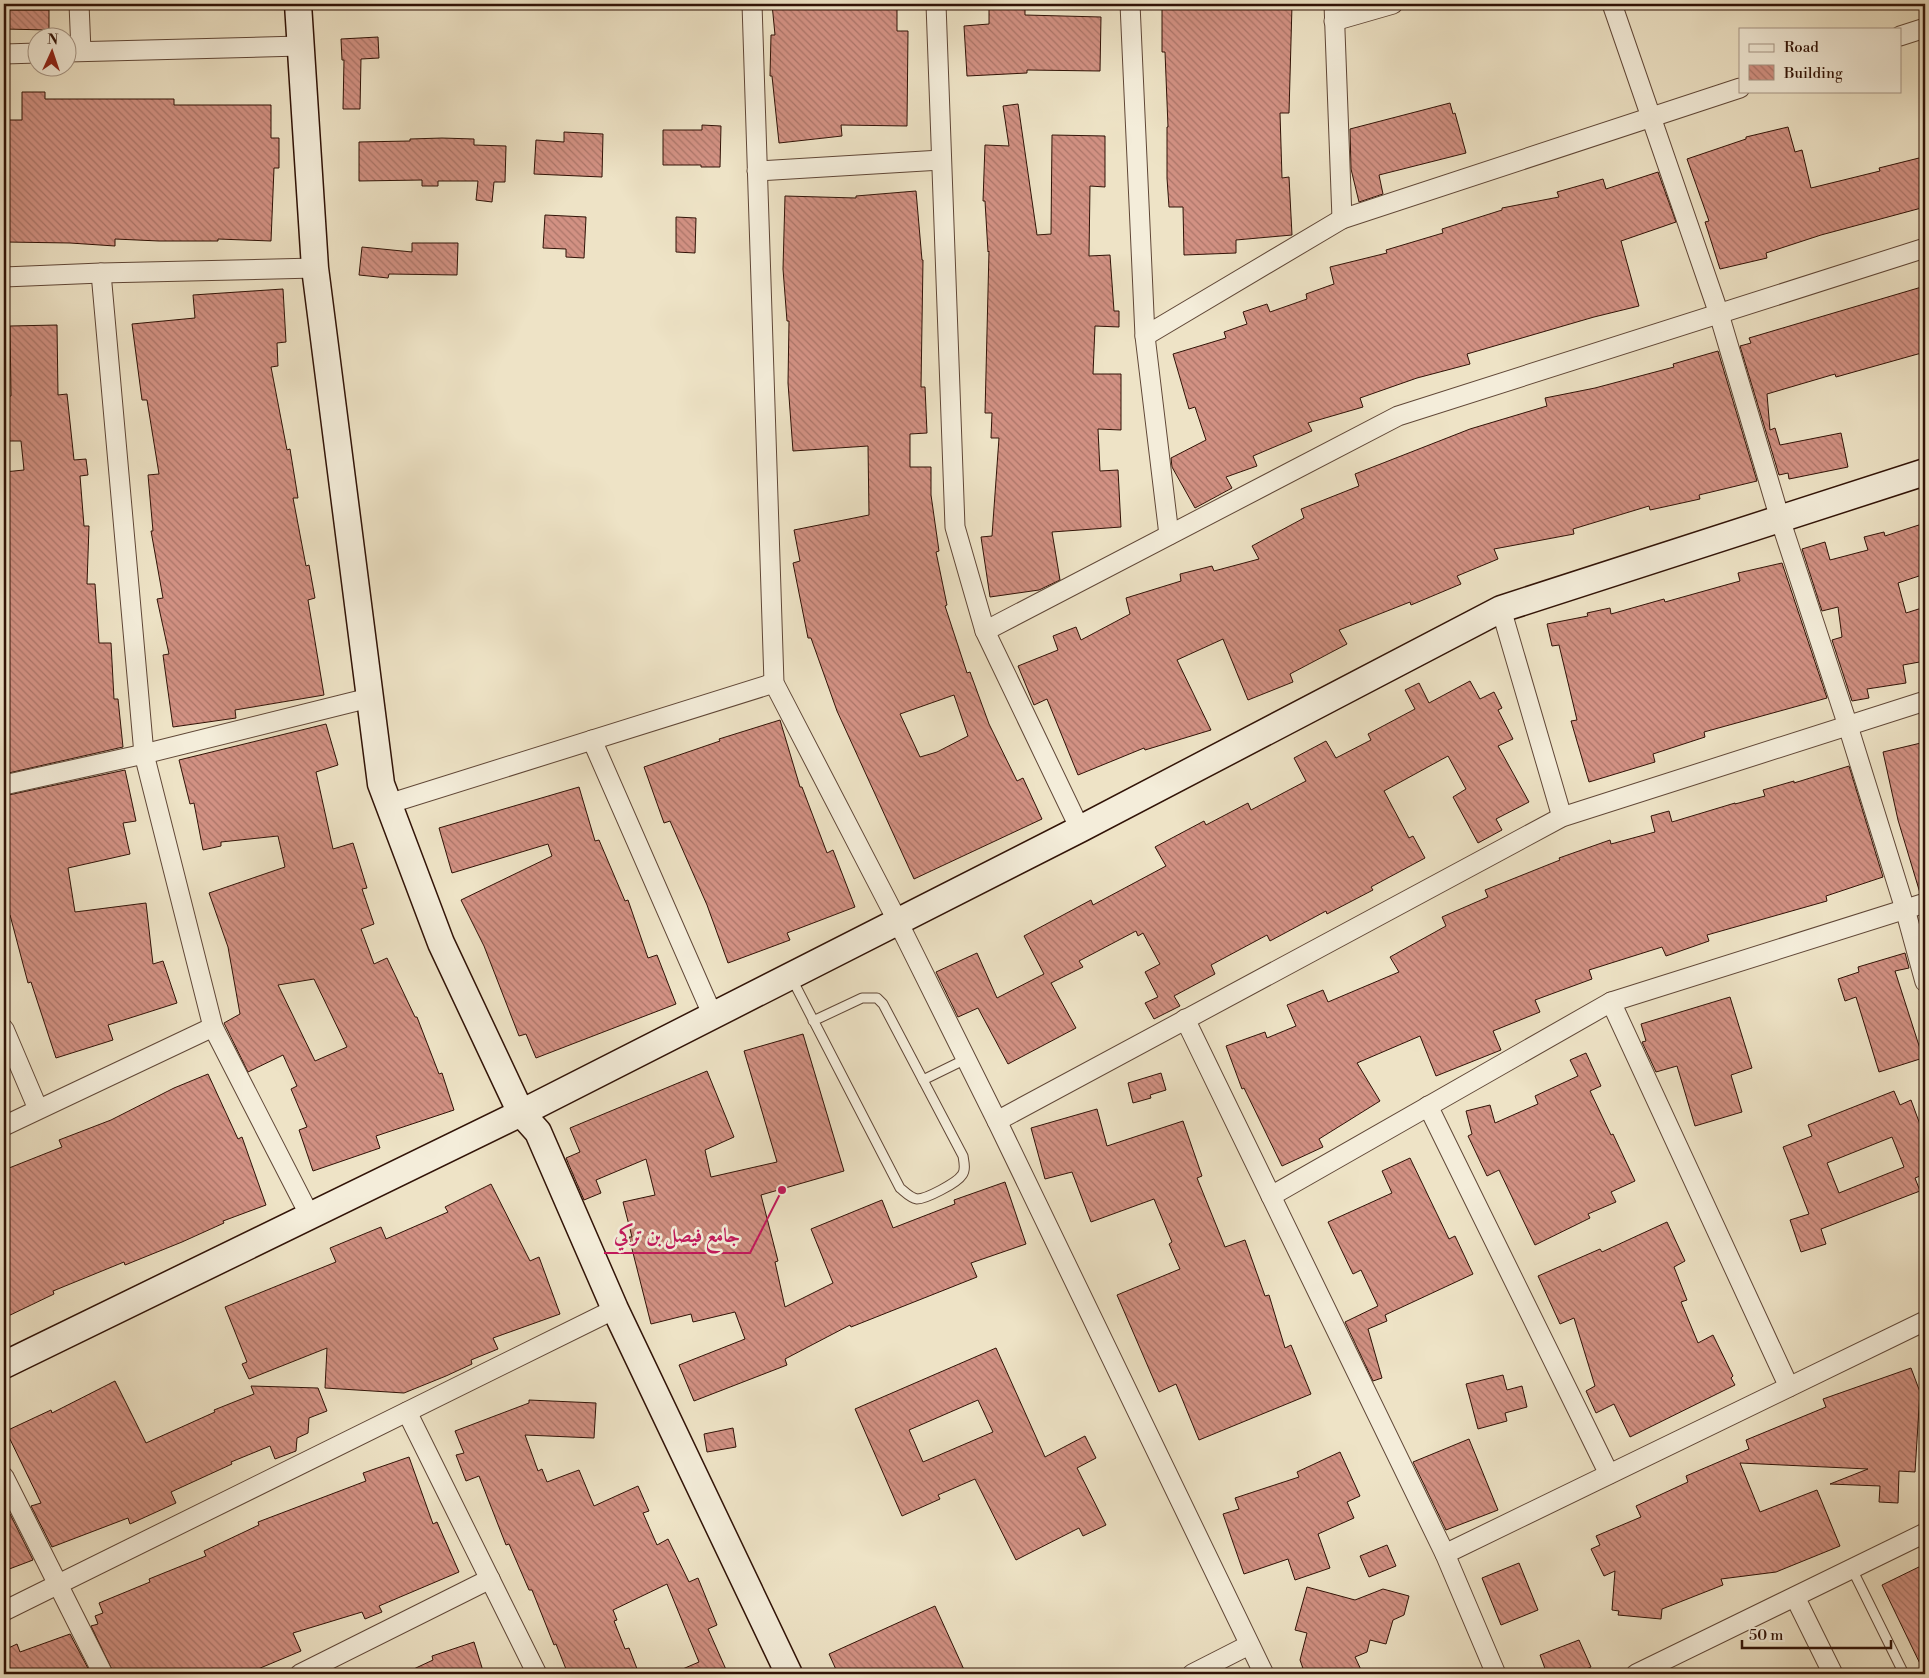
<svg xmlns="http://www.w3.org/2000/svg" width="1929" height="1678" font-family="'Libre Bodoni',Amiri,serif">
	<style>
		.building { fill: url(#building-back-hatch); stroke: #311307; fill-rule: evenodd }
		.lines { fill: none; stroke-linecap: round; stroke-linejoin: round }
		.lane-casing { stroke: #604737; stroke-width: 11 }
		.street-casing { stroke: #604737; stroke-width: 21 }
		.secondary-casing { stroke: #311307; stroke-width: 29 }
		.lane { stroke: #f4edda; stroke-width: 9 }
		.street { stroke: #f4edda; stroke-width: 19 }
		.secondary { stroke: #f4edda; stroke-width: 26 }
		.leader { fill: none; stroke: #c2185b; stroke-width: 2 }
		.callout-dot { fill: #c2185b; stroke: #f4edda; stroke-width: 2 }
		.callout-label { font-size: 20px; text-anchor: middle; font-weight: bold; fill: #c2185b; stroke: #f4edda; stroke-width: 5; stroke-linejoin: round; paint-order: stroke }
	</style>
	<defs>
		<pattern id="building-back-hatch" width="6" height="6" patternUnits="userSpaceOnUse" patternTransform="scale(1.25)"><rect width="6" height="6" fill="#d29183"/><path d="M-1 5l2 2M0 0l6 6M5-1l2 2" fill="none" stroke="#ab7569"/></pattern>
	</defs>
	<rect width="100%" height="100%" fill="#eee3c6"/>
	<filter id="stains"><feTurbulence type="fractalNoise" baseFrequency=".004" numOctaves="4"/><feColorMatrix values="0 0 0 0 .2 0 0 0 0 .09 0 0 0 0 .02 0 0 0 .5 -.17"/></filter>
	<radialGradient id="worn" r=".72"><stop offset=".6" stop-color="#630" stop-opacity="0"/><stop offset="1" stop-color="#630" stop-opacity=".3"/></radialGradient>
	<g class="building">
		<polygon points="772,4 897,4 897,31 908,31 907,126 841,125 842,136 779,143 772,76 770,76 771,35 775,35"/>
		<polygon points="989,4 1025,4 1025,15 1101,17 1100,71 1027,70 1027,73 967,76 964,26 989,24"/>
		<polygon points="1234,4 1292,5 1289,113 1280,113 1282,178 1289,177 1292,235 1236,240 1236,253 1184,255 1183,207 1169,207 1167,178 1167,127 1168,127 1165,52 1162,52 1162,7 1234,7"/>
		<polygon points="4,10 49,10 49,30 4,29"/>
		<polygon points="378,37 379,58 361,59 360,109 343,109 344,60 342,60 341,39"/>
		<polygon points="22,92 45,92 45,99 174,99 174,105 271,105 271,138 279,138 279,168 274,168 271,241 218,239 218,241 159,241 115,239 115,246 70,243 6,242 7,171 4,171 4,120 22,120"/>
		<polygon points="1450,103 1453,114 1455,113 1466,153 1379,175 1383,194 1359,202 1351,169 1350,129"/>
		<polygon points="1018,104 1037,235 1051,234 1052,135 1105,136 1105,187 1090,186 1089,256 1110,255 1114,311 1119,311 1119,327 1095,326 1093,374 1121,374 1121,430 1098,429 1100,471 1118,470 1121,527 1052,532 1060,580 1039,590 990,597 981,537 992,536 999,438 991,438 992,413 985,413 989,251 988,252 985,201 983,201 985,145 1009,146 1003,106"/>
		<polygon points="702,125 721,126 720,167 701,167 701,165 663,165 663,130 702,130"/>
		<polygon points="1788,127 1795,152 1802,150 1811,188 1880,171 1879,168 1923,157 1925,166 1925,207 1821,235 1766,253 1767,258 1720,269 1705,222 1709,221 1687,159 1746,139 1746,137"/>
		<polygon points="564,132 603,134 602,177 534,174 536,140 564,142"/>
		<polygon points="442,138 474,139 474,145 506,146 505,182 494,182 492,202 476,200 478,181 438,181 438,186 422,186 422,180 359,181 359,142 410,141 410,139"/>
		<polygon points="1658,172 1676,222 1621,241 1639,306 1594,317 1467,354 1470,364 1417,378 1360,398 1363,407 1308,423 1312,431 1253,456 1257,466 1226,477 1232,488 1195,508 1172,467 1171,458 1206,440 1195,407 1189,409 1173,354 1226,338 1224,332 1247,324 1243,312 1267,304 1270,312 1307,299 1306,294 1334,284 1330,267 1387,253 1386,250 1443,233 1442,229 1502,210 1502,208 1559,197 1557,192 1603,179 1606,189"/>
		<path d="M916,191L922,260H923L921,387H925L927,433L910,434V467H931V495L939,551L936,552L947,605L945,606L967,673L970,672L989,724L1017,781L1023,778L1042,819L914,879L837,711L811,638H808L793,563L800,561L794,530L869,515L868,446L793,451L788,383L789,321H787L783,269L785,196L856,198V196ZM954,695L968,736L937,752L920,757L900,714Z"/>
		<polygon points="545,215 586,217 584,258 566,257 566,249 543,248"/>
		<polygon points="676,217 696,218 695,253 676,252"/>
		<polygon points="412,243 458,243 457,275 389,274 388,278 359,275 362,247 412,252"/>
		<polygon points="1925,286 1925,352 1836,377 1835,374 1767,394 1770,430 1775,428 1780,445 1841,433 1848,467 1789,479 1788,473 1779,475 1740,346 1751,343 1749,338"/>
		<polygon points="283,289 286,342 277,343 278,366 271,367 287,450 290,449 298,498 293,498 306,566 309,565 315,598 308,600 324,695 235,710 236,718 173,727 163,655 169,654 157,599 163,598 151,531 153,531 148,475 159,474 147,400 142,400 132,324 195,318 193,295"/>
		<polygon points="57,325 58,395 67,394 74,460 86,459 88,475 80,476 84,526 89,526 87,584 95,584 99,643 111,643 114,699 118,699 123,747 4,774 4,472 24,470 21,441 4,441 4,397 11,396 10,326"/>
		<polygon points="1718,351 1757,481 1699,495 1700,499 1650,510 1649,506 1573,529 1574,534 1494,549 1498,559 1457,576 1461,584 1411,605 1410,602 1339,630 1347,644 1290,674 1293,682 1248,700 1223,639 1177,660 1211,730 1145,750 1144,748 1078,775 1047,699 1034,705 1018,666 1058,650 1053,636 1076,627 1081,640 1130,614 1126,598 1181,581 1180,574 1212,566 1214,571 1259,559 1252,546 1304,518 1301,509 1359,486 1355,474 1470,429 1547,406 1545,398 1595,388 1674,367 1673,364"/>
		<polygon points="1925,523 1925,574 1898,583 1906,613 1925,607 1925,661 1903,665 1906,683 1867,689 1869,698 1852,701 1832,640 1842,637 1838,607 1822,611 1802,549 1825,542 1830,560 1868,550 1864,537 1884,532 1885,536"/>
		<polygon points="1782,563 1827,698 1704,732 1705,737 1653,754 1655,762 1589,782 1571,721 1577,720 1559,645 1552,646 1547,624 1588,616 1587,613 1610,608 1611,614 1664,599 1665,602 1740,581 1738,573"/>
		<polygon points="1470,681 1480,699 1494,692 1502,708 1498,710 1513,739 1498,746 1529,802 1496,819 1502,830 1478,843 1453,797 1466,789 1448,756 1384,791 1409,838 1413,836 1425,858 1371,887 1373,890 1327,914 1326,911 1270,941 1267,935 1211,965 1215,974 1174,996 1180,1006 1154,1019 1145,1003 1158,997 1145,972 1160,964 1143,933 1138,936 1136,931 1079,961 1083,967 1051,983 1076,1028 1008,1064 978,1008 958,1017 936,972 977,953 997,998 1044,974 1024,936 1091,900 1093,905 1166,866 1155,847 1204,821 1206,825 1248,803 1251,810 1306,781 1294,758 1326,741 1336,758 1371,740 1368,734 1415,709 1405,690 1419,683 1429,703"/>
		<polygon points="780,720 800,787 802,787 827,853 833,850 855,907 787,933 790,940 728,963 707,905 670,821 664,823 644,767 720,741 719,739"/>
		<path d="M326,724L338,765L316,772L333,849L353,843L367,888L362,889L374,924L361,929L374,964L387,958L415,1017H417L439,1074L442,1073L454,1110L376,1136L380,1148L313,1171L299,1130L307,1127L291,1089L297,1086L283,1055L248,1072L224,1023L240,1014L228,947L209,893L285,867L278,836L221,842V846L203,850L194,803L190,804L179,760ZM314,979L347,1047L315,1061L278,985Z"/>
		<polygon points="1925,742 1925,892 1920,893 1898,820 1883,752"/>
		<polygon points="1849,766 1883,877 1826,896 1827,901 1707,935 1709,941 1666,956 1662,947 1589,970 1592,979 1535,1000 1540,1012 1493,1031 1501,1050 1436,1076 1420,1036 1357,1063 1380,1101 1319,1139 1323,1147 1282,1166 1244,1088 1242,1089 1226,1046 1265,1032 1267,1038 1296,1026 1287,1005 1323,990 1328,1002 1399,972 1390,957 1446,926 1442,917 1488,897 1485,890 1560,860 1559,858 1610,840 1611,844 1655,832 1651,816 1669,811 1672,822 1735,803 1735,804 1765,796 1763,790 1794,781 1794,783"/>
		<polygon points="125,770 136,821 123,823 130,854 68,868 75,912 146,903 153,964 163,961 177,1003 108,1025 113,1040 56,1058 31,982 28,983 10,915 8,915 4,884 4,796"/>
		<polygon points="579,787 595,841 599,840 625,901 628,900 648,958 657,955 676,1004 536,1058 526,1034 519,1036 484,946 461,900 552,856 548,844 452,873 439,828"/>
		<polygon points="1905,953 1909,968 1895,971 1923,1058 1879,1072 1856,997 1845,1001 1838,979 1859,972 1858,967"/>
		<polygon points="1730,997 1752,1068 1731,1075 1742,1112 1695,1126 1677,1066 1656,1072 1642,1042 1646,1041 1641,1024"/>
		<polygon points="803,1034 844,1171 761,1195 778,1261 775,1262 785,1307 833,1283 811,1229 882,1200 893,1228 955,1204 954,1200 1005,1182 1026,1244 971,1263 977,1277 851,1327 850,1325 785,1359 787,1365 694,1401 679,1365 745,1339 735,1312 693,1322 691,1314 651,1324 629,1237 632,1237 623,1202 655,1195 646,1159 596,1180 601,1193 584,1200 566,1158 580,1152 570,1128 707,1071 734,1137 705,1150 711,1177 777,1162 744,1051"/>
		<polygon points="1586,1053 1601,1086 1590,1091 1611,1135 1613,1134 1635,1181 1611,1192 1616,1202 1588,1214 1590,1218 1535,1245 1499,1170 1487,1176 1468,1136 1472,1134 1466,1111 1490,1105 1495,1123 1538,1104 1535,1096 1578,1076 1570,1060"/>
		<polygon points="1161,1073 1166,1090 1150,1095 1151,1098 1133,1103 1128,1083"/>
		<polygon points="208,1074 238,1139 242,1137 266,1205 223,1221 224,1223 182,1242 125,1265 124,1262 53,1291 54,1294 4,1318 4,1170 62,1147 59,1140 111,1120 174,1088"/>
		<path d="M1894,1091L1900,1105L1911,1100L1925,1138V1174L1915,1178L1920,1191L1821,1229L1826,1244L1801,1252L1790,1220L1809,1214L1783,1147L1812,1136L1808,1125ZM1892,1137L1904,1167L1839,1193L1827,1163Z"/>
		<polygon points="1097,1109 1107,1146 1183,1121 1202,1176 1197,1178 1225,1247 1245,1240 1265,1296 1269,1295 1285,1348 1291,1345 1311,1394 1199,1440 1176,1384 1159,1392 1117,1295 1180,1269 1169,1244 1172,1242 1154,1199 1091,1222 1072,1172 1045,1179 1031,1128"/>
		<polygon points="1410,1158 1449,1239 1455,1236 1473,1274 1385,1315 1387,1321 1368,1329 1382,1378 1373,1381 1345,1322 1378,1306 1361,1270 1353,1274 1328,1222 1392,1193 1382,1171"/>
		<polygon points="491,1184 530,1261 539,1257 560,1314 493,1338 498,1349 471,1360 472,1364 446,1376 404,1393 325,1388 327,1348 249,1379 242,1364 247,1362 225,1307 336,1262 330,1248 381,1227 386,1239 448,1212 445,1207"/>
		<polygon points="1667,1222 1685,1261 1674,1267 1687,1300 1681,1302 1698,1343 1713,1335 1733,1376 1731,1378 1735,1385 1630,1437 1614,1404 1596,1413 1586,1391 1595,1386 1574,1318 1560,1324 1538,1276 1600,1249 1602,1252"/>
		<path d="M996,1348L1045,1457L1085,1436L1096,1458L1077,1468L1106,1525L1083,1536L1079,1528L1016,1560L975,1479L938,1495L940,1499L902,1516L855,1409ZM978,1400L993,1432L923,1462L909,1430Z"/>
		<polygon points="1911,1368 1920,1392 1915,1472 1899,1471 1898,1503 1879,1502 1880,1486 1830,1484 1868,1469 1740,1463 1760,1512 1817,1490 1840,1546 1776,1572 1721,1579 1723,1585 1662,1609 1661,1619 1618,1615 1619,1611 1612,1610 1615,1571 1604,1576 1591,1549 1600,1545 1596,1536 1641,1517 1636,1506 1688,1482 1686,1476 1749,1449 1746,1440 1826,1407 1823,1399"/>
		<polygon points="1503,1375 1507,1390 1522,1386 1527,1407 1505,1413 1507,1421 1478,1429 1466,1384"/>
		<polygon points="115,1381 146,1443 215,1412 214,1410 254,1394 251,1386 318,1388 327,1411 309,1418 308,1433 297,1438 296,1451 275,1459 270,1446 231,1462 232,1464 171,1492 176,1503 130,1524 128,1518 52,1547 31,1506 41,1503 6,1431 51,1410 52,1413"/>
		<polygon points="529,1400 596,1403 594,1438 525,1435 538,1471 542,1469 547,1482 579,1470 594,1506 638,1486 649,1511 643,1513 657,1545 668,1539 689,1582 698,1578 717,1625 708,1629 728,1674 671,1674 699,1662 667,1584 613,1610 617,1620 614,1621 625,1649 629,1648 639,1674 568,1674 556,1644 554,1645 532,1590 529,1590 509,1544 506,1545 479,1476 466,1481 456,1455 464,1453 455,1431 529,1403"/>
		<polygon points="733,1428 736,1447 707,1452 704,1434"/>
		<polygon points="1469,1439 1498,1510 1446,1530 1413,1462"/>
		<polygon points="1340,1452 1360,1496 1347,1502 1354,1518 1318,1534 1330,1568 1295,1580 1288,1559 1244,1574 1223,1514 1239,1509 1235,1498 1299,1477 1297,1472"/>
		<polygon points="409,1457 433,1524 437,1522 459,1572 379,1606 382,1612 365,1619 362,1612 293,1633 301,1651 246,1674 114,1674 91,1626 98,1624 95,1616 103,1613 99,1603 150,1582 149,1579 206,1556 204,1551 259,1525 258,1522 366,1481 363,1473"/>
		<polygon points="10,1514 33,1560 4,1571 4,1517"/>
		<polygon points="1387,1545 1396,1566 1369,1577 1360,1556"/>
		<polygon points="1519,1563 1538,1610 1501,1625 1482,1578"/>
		<polygon points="1925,1564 1925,1674 1882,1585"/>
		<polygon points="1307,1587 1355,1600 1383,1589 1409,1596 1404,1615 1393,1620 1386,1644 1370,1640 1367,1652 1355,1657 1363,1674 1305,1674 1300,1660 1307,1633 1295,1630"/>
		<polygon points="935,1606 966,1674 838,1674 829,1654"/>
		<polygon points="70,1634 91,1674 4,1674 4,1650 17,1644 20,1652"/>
		<polygon points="1579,1640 1591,1667 1573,1674 1566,1674 1564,1669 1547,1674 1540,1655"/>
		<polygon points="474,1642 484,1674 403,1674 433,1660 432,1656"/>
	</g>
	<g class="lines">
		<defs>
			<g id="lane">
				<path d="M792,979L900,1188C905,1192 910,1198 917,1199C926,1199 957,1183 962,1175C966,1170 964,1162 963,1156L883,1004L877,998H862L813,1021"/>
				<polyline points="923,1080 966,1059"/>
				<polyline points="1852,1569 1904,1674"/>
			</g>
			<g id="street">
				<polyline points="79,4 81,51"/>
				<polyline points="752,4 774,683 898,922 997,1121 1264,1674"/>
				<polyline points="936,4 955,527 985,631 1080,829"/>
				<polyline points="1130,4 1145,336 1169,535"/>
				<polyline points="1334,4 1342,219"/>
				<polyline points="1612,4 1719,314 1780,519 1848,726 1905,909 1925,982"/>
				<polyline points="1334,21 1393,4"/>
				<polyline points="1900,36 1925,28"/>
				<polyline points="68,52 300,46"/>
				<polyline points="4,54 38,53"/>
				<polyline points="757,171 941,160"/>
				<polyline points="101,273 144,754 213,1027 310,1216"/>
				<polyline points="4,277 101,273 315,268"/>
				<polyline points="1145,336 1342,219 1740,88"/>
				<polyline points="1501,609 1562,817"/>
				<polyline points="985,631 1398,416 1925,248"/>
				<polyline points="592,740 713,1016"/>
				<polyline points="4,785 144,754 369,698"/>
				<polyline points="388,804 774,683"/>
				<polyline points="1611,1002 1789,1387"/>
				<polyline points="1185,1019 1445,1554 1496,1674"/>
				<polyline points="4,1029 38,1109"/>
				<polyline points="1428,1106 1609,1474"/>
				<polyline points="997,1121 1562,817 1925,701"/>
				<polyline points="4,1126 213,1027"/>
				<polyline points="1271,1196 1611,1002 1925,903"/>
				<polyline points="407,1412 537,1674"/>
				<polyline points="4,1477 103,1674"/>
				<polyline points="1445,1554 1925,1321"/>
				<polyline points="1795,1597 1833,1674"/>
				<polyline points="4,1611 615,1309"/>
				<polyline points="300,1674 490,1579"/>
				<polyline points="1192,1674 1249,1645"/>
				<polyline points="1636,1674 1925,1533"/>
			</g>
			<g id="secondary">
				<polyline points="298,4 315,268 381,784 441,943 521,1113 538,1132 615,1309 789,1674"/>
				<polyline points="4,1365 521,1113 1080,829 1501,609 1925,472"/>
			</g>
		</defs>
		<use href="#lane" class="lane-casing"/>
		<use href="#street" class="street-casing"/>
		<use href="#secondary" class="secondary-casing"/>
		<use href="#lane" class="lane"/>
		<use href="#street" class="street"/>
		<use href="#secondary" class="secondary"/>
	</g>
	<path class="leader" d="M782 1190L750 1253H604"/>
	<circle class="callout-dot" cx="782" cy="1190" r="5"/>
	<g class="callout-label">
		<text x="677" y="1242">جامع فيصل بن تركي</text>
	</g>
	<rect width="1929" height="1678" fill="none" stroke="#eee3c6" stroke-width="20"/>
	<rect x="5" y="5" width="1919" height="1668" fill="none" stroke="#311307" stroke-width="2.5"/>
	<rect x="10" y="10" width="1909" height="1658" fill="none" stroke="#311307"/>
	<rect x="1739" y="28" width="162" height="65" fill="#f4edda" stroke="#a69686"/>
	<rect x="1749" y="44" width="25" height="8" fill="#f4edda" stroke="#a69686"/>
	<text x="1784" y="52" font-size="15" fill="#311307">Road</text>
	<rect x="1749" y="65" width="25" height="15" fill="url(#building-back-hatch)" stroke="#a69686"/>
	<text x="1784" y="78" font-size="15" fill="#311307">Building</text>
	<g transform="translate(52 52) rotate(3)"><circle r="24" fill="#f4edda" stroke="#a69686"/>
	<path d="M0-4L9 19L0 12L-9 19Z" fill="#8f2418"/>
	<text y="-8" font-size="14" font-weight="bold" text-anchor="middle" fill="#311307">N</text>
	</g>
	<path d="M1742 1640v8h149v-8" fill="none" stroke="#311307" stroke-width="2.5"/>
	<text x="1749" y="1640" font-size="15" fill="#311307" stroke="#f4edda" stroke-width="4" paint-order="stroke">50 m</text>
	<rect width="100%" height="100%" filter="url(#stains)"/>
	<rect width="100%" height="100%" fill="url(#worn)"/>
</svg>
